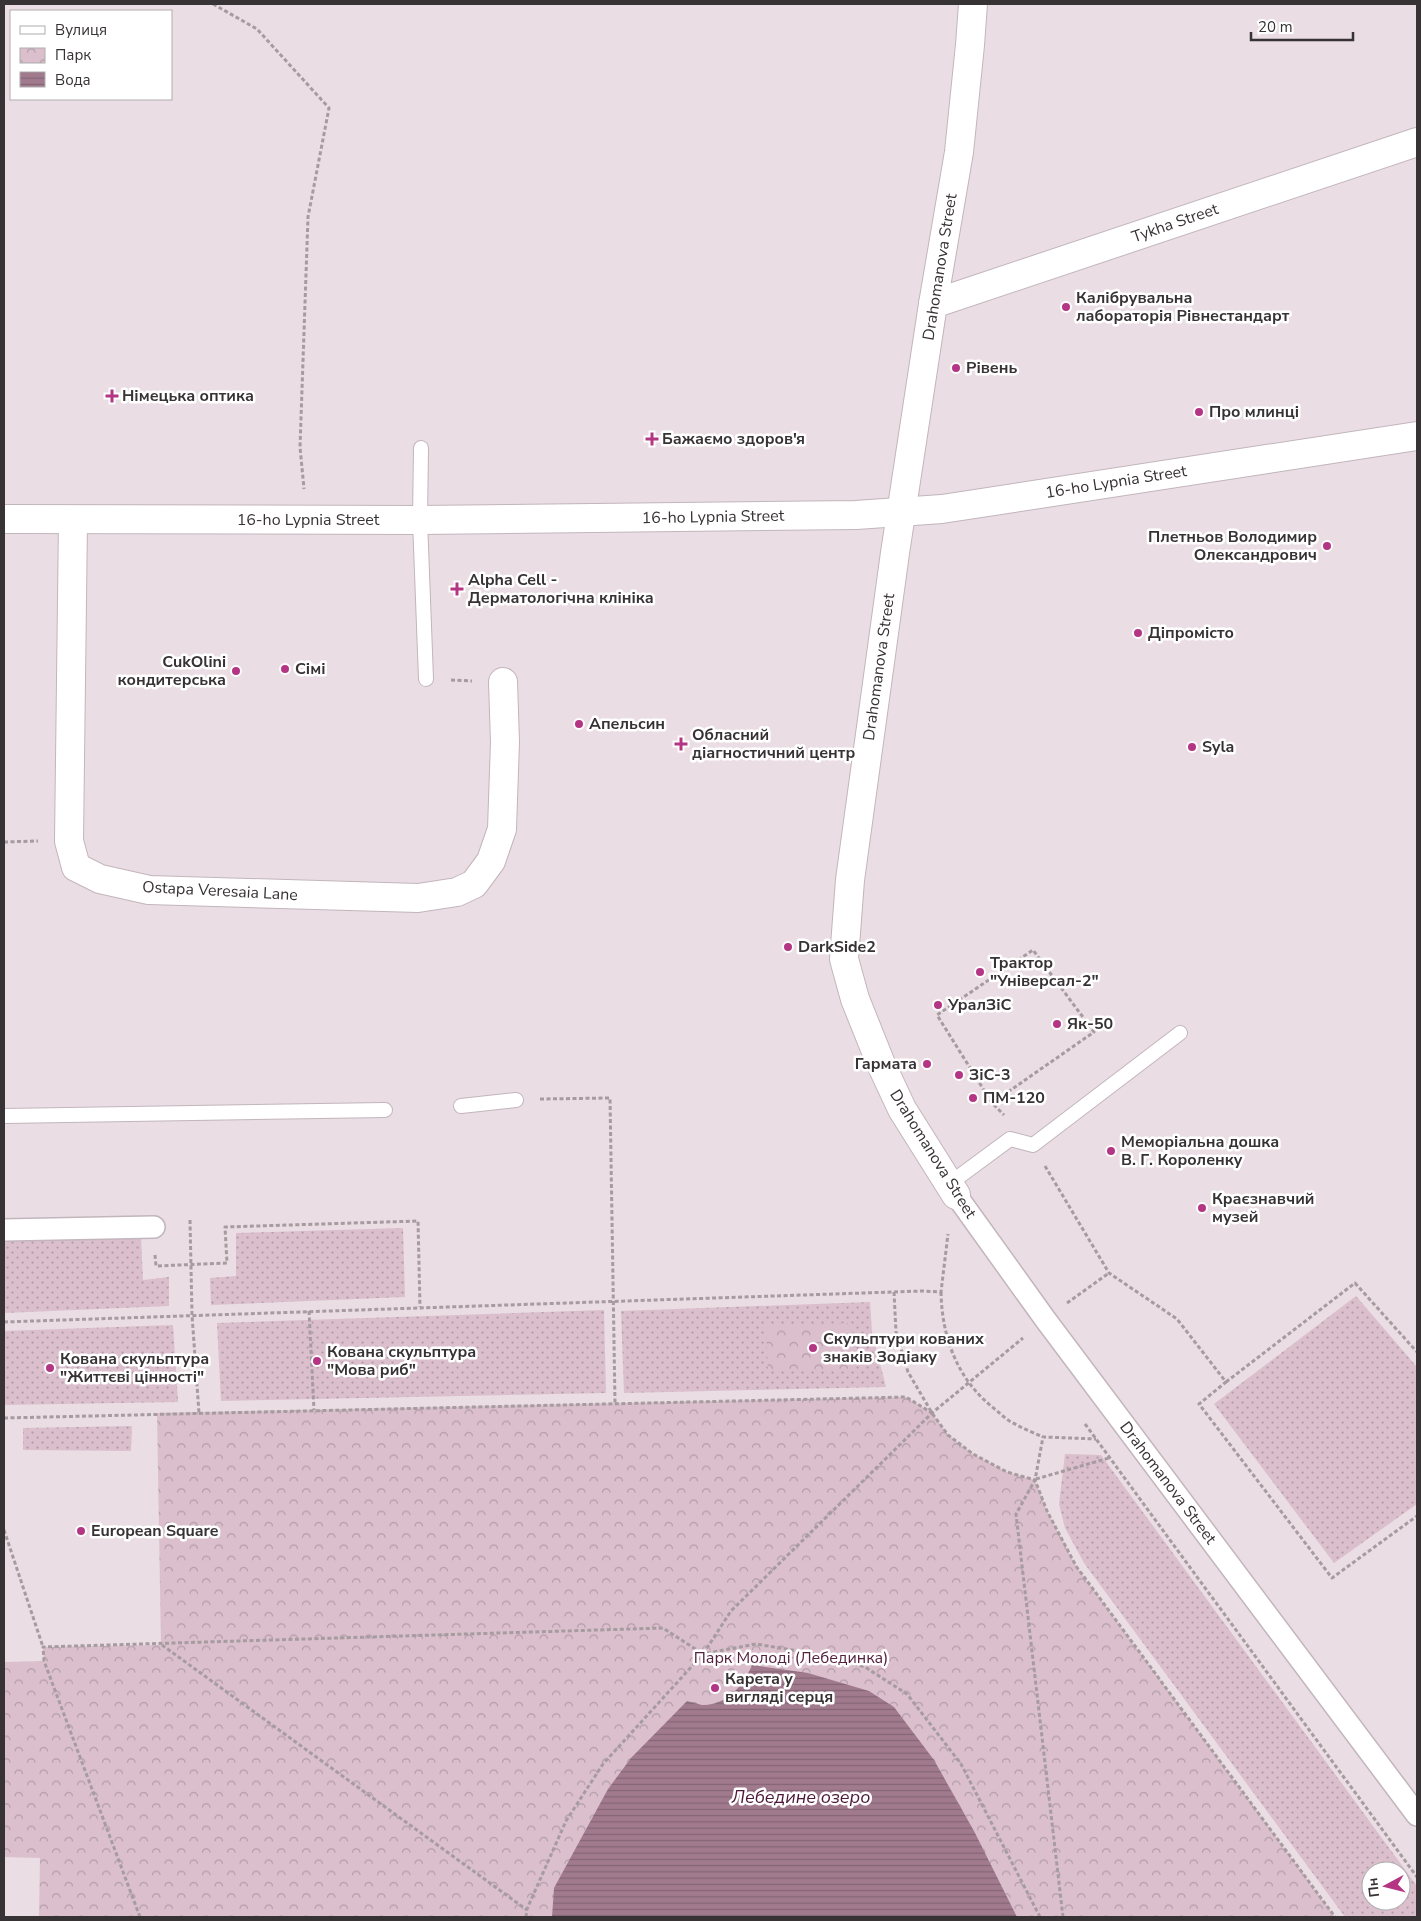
<svg xmlns="http://www.w3.org/2000/svg" width="1421" height="1921" font-family="'Nunito Sans',sans-serif">
	<style>
		.grass { fill: url(#grass-dots); fill-rule: evenodd }
		.park { fill: url(#park-crowns) }
		.water { fill: url(#water-rules) }
		.lines { fill: none; stroke-linecap: round; stroke-linejoin: round }
		.service-casing { stroke: #c2b5bc; stroke-width: 16 }
		.pedestrian-casing { stroke: #c2b5bc; stroke-width: 24 }
		.minor-casing { stroke: #c2b5bc; stroke-width: 30 }
		.path { stroke: #a69ca0; stroke-width: 3; stroke-dasharray: 4 2.5; stroke-linecap: butt }
		.service { stroke: #fff; stroke-width: 14 }
		.pedestrian { stroke: #fff; stroke-width: 21 }
		.minor { stroke: #fff; stroke-width: 28 }
		.poi-dot { fill: #b33583; stroke: #fff; stroke-width: 2 }
		.labels { text-anchor: middle; dominant-baseline: central; stroke-width: 5; stroke-linejoin: round; paint-order: stroke }
		.street-label { font-size: 16px; fill: #373234; stroke: #fff }
		.poi-label { font-size: 16px; font-weight: bold; fill: #373234; stroke: #fff; text-anchor: start }
		.park-label { font-size: 16px; fill: #54203e; stroke: #fff }
		.water-label { font-size: 18px; font-style: italic; fill: #4c1837; stroke: #fff }
	</style>
	<defs>
		<pattern id="grass-dots" width="8" height="8" patternUnits="userSpaceOnUse" patternTransform="scale(1.25)"><rect width="8" height="8" fill="#dbbfcd"/><path d="M2 2h.1M6 6h.1" fill="none" stroke="#b29ca7" stroke-width="1.8" stroke-linecap="round"/></pattern>
		<pattern id="park-crowns" width="20" height="18" patternUnits="userSpaceOnUse" patternTransform="scale(1.25)"><rect width="20" height="18" fill="#dbbfcd"/><path d="M2 6a3 3 0 1 1 6 0M12 15a3 3 0 1 1 6 0" fill="none" stroke="#b29ca7"/></pattern>
		<pattern id="water-rules" width="6" height="5" patternUnits="userSpaceOnUse" patternTransform="scale(1.25)"><rect width="6" height="5" fill="#a17a8e"/><path d="M0 2.5h6" fill="none" stroke="#846575"/></pattern>
	</defs>
	<rect width="100%" height="100%" fill="#eadde3"/>
	<g class="grass">
		<polygon points="403,1228 405,1297 211,1305 210,1278 236,1276 236,1233"/>
		<polygon points="4,1237 141,1238 143,1280 169,1277 169,1306 4,1313"/>
		<polygon points="1356,1296 1417,1367 1417,1504 1334,1563 1214,1404"/>
		<polygon points="870,1302 872,1332 886,1387 624,1393 621,1311"/>
		<polygon points="604,1310 606,1393 221,1401 217,1323"/>
		<polygon points="173,1325 178,1402 4,1405 4,1331"/>
		<polygon points="132,1426 131,1451 23,1450 23,1428"/>
		<path d="M1065,1454L1101,1455L1417,1886V1917H1345L1084,1563L1065,1528L1059,1504ZM1371,1871H1401V1901H1371Z"/>
	</g>
	<g class="park">
		<polygon points="852,1323 856,1369 768,1371 766,1326"/>
		<polygon points="906,1397 932,1413 948,1435 973,1454 1007,1472 1035,1480 1047,1511 1076,1566 1335,1917 39,1917 40,1858 4,1857 4,1662 44,1661 43,1647 161,1645 157,1413"/>
	</g>
	<path class="water" d="M752,1665L808,1673L869,1691L894,1707L934,1760L974,1831L1017,1917H552L554,1888L608,1789L631,1758L687,1701C692,1702 697,1704 702,1705C726,1706 744,1685 752,1665Z"/>
	<g class="lines">
		<defs>
			<g id="service">
				<polyline points="421,448 420,520 426,679"/>
				<polyline points="461,1106 516,1100"/>
				<polyline points="4,1116 385,1110"/>
				<polyline points="949,1184 1010,1139 1033,1145 1180,1033"/>
			</g>
			<g id="pedestrian">
				<polyline points="956,1195 1045,1319 1417,1815"/>
				<polyline points="4,1230 154,1227"/>
			</g>
			<g id="minor">
				<polyline points="933,304 1417,142"/>
				<polyline points="4,519 420,520 856,515 942,509 1417,436"/>
				<polyline points="73,520 69,841 76,867 100,879 149,890 418,898 457,892 474,884 491,861 502,829 505,742 503,682"/>
				<polyline points="956,1195 902,1109 881,1064 855,999 844,959 850,880 895,553 933,304 959,152 970,45 973,4"/>
			</g>
		</defs>
		<use href="#service" class="service-casing"/>
		<use href="#pedestrian" class="pedestrian-casing"/>
		<use href="#minor" class="minor-casing"/>
		<g class="path">
			<polyline points="213,4 257,29 329,108 308,217 300,447 304,489"/>
			<polyline points="451,680 472,681"/>
			<polyline points="4,842 38,841"/>
			<polyline points="540,1099 610,1098 615,1403"/>
			<polyline points="992,1103 1094,1032 1033,950 937,1015 992,1103 1004,1115"/>
			<polyline points="1045,1166 1109,1273 1177,1319 1226,1382 1199,1404 1332,1578 1417,1516"/>
			<polyline points="190,1220 192,1315 199,1413"/>
			<polyline points="155,1255 156,1266 227,1263 225,1227 418,1221 420,1307"/>
			<polyline points="894,1292 896,1332 908,1372 932,1413 948,1435 973,1454 1007,1472 1035,1480 1047,1511 1076,1566 1335,1917"/>
			<path d="M941,1292C942,1339 958,1381 996,1410C1002,1415 1008,1421 1015,1424C1024,1429 1034,1433 1043,1437"/>
			<polyline points="1067,1303 1109,1273"/>
			<polyline points="309,1311 314,1410"/>
			<polyline points="4,1322 922,1291 941,1292 948,1234"/>
			<polyline points="1226,1382 1355,1283 1417,1352"/>
			<polyline points="4,1418 906,1397 932,1413"/>
			<polyline points="1085,1424 1417,1877"/>
			<polyline points="1036,1479 1109,1458"/>
			<polyline points="4,1530 43,1647"/>
			<polyline points="162,1645 527,1910"/>
			<polyline points="140,1917 44,1661 43,1647 663,1628 703,1654 731,1611 932,1413 1023,1338"/>
			<polyline points="526,1917 527,1909 566,1821 603,1764 703,1654 756,1644 816,1654 865,1667 907,1694 961,1764 1040,1917"/>
			<polyline points="1063,1917 1016,1514 1035,1480 1043,1437 1096,1439"/>
		</g>
		<use href="#service" class="service"/>
		<use href="#pedestrian" class="pedestrian"/>
		<use href="#minor" class="minor"/>
	</g>
	<g class="poi-dot">
		<circle cx="1066" cy="307" r="5"/>
		<circle cx="956" cy="368" r="5"/>
		<path d="M109.5 388.5h5v5h5v5h-5v5h-5v-5h-5v-5h5z"/>
		<circle cx="1199" cy="412" r="5"/>
		<path d="M649.5 431.5h5v5h5v5h-5v5h-5v-5h-5v-5h5z"/>
		<circle cx="1327" cy="546" r="5"/>
		<path d="M454.5 581.5h5v5h5v5h-5v5h-5v-5h-5v-5h5z"/>
		<circle cx="1138" cy="633" r="5"/>
		<circle cx="285" cy="669" r="5"/>
		<circle cx="236" cy="671" r="5"/>
		<circle cx="579" cy="724" r="5"/>
		<path d="M678.5 736.5h5v5h5v5h-5v5h-5v-5h-5v-5h5z"/>
		<circle cx="1192" cy="747" r="5"/>
		<circle cx="788" cy="947" r="5"/>
		<circle cx="980" cy="972" r="5"/>
		<circle cx="938" cy="1005" r="5"/>
		<circle cx="1057" cy="1024" r="5"/>
		<circle cx="927" cy="1064" r="5"/>
		<circle cx="959" cy="1075" r="5"/>
		<circle cx="973" cy="1098" r="5"/>
		<circle cx="1111" cy="1151" r="5"/>
		<circle cx="1202" cy="1208" r="5"/>
		<circle cx="813" cy="1348" r="5"/>
		<circle cx="317" cy="1361" r="5"/>
		<circle cx="50" cy="1368" r="5"/>
		<circle cx="81" cy="1531" r="5"/>
		<circle cx="715" cy="1688" r="5"/>
	</g>
	<g class="labels">
		<g class="street-label">
			<text transform="translate(1175 223) rotate(-19)">Tykha Street</text>
			<text transform="translate(940 267) rotate(-81)">Drahomanova Street</text>
			<text transform="translate(1116 482) rotate(-9)">16-ho Lypnia Street</text>
			<text transform="translate(713 517) rotate(-1)">16-ho Lypnia Street</text>
			<text x="308" y="520">16-ho Lypnia Street</text>
			<text transform="translate(879 667) rotate(-82)">Drahomanova Street</text>
			<text transform="translate(220 891) rotate(3)">Ostapa Veresaia Lane</text>
			<text transform="translate(933 1154) rotate(58)">Drahomanova Street</text>
			<text transform="translate(1168 1483) rotate(53)">Drahomanova Street</text>
		</g>
		<g class="poi-label">
			<text x="1076" y="298">Калібрувальна<tspan x="1076" dy="18">лабораторія Рівнестандарт</tspan></text>
			<text x="966" y="368">Рівень</text>
			<text x="122" y="396">Німецька оптика</text>
			<text x="1209" y="412">Про млинці</text>
			<text x="662" y="439">Бажаємо здоров'я</text>
			<text x="1317" y="537" text-anchor="end">Плетньов Володимир<tspan x="1317" dy="18">Олександрович</tspan></text>
			<text x="468" y="580">Alpha Cell -<tspan x="468" dy="18">Дерматологічна клініка</tspan></text>
			<text x="1148" y="633">Діпромісто</text>
			<text x="226" y="662" text-anchor="end">CukOlini<tspan x="226" dy="18">кондитерська</tspan></text>
			<text x="295" y="669">Сімі</text>
			<text x="589" y="724">Апельсин</text>
			<text x="692" y="735">Обласний<tspan x="692" dy="18">діагностичний центр</tspan></text>
			<text x="1202" y="747">Syla</text>
			<text x="798" y="947">DarkSide2</text>
			<text x="990" y="963">Трактор<tspan x="990" dy="18">"Універсал-2"</tspan></text>
			<text x="948" y="1005">УралЗіС</text>
			<text x="1067" y="1024">Як-50</text>
			<text x="917" y="1064" text-anchor="end">Гармата</text>
			<text x="969" y="1075">ЗіС-3</text>
			<text x="983" y="1098">ПМ-120</text>
			<text x="1121" y="1142">Меморіальна дошка<tspan x="1121" dy="18">В. Г. Короленку</tspan></text>
			<text x="1212" y="1199">Краєзнавчий<tspan x="1212" dy="18">музей</tspan></text>
			<text x="823" y="1339">Скульптури кованих<tspan x="823" dy="18">знаків Зодіаку</tspan></text>
			<text x="327" y="1352">Кована скульптура<tspan x="327" dy="18">"Мова риб"</tspan></text>
			<text x="60" y="1359">Кована скульптура<tspan x="60" dy="18">"Життєві цінності"</tspan></text>
			<text x="91" y="1531">European Square</text>
			<text x="725" y="1679">Карета у<tspan x="725" dy="18">вигляді серця</tspan></text>
		</g>
		<g class="park-label">
			<text x="791" y="1658">Парк Молоді (Лебединка)</text>
		</g>
		<g class="water-label">
			<text x="801" y="1797">Лебедине озеро</text>
		</g>
	</g>
	<rect width="1421" height="1921" fill="none" stroke="#373234" stroke-width="10"/>
	<rect x="10" y="10" width="162" height="90" fill="#ffffff" stroke="#afadae"/>
	<rect x="20" y="26" width="25" height="8" fill="#ffffff" stroke="#afadae"/>
	<text x="55" y="35" font-size="15" fill="#373234">Вулиця</text>
	<rect x="20" y="48" width="25" height="15" fill="url(#park-crowns)" stroke="#afadae"/>
	<text x="55" y="60" font-size="15" fill="#373234">Парк</text>
	<rect x="20" y="72" width="25" height="15" fill="url(#water-rules)" stroke="#afadae"/>
	<text x="55" y="85" font-size="15" fill="#373234">Вода</text>
	<g transform="translate(1386 1886) rotate(263)"><circle r="24" fill="#ffffff" stroke="#afadae"/>
	<path d="M0-4L9 19L0 12L-9 19Z" fill="#b33583"/>
	<text y="-8" font-size="14" font-weight="bold" text-anchor="middle" fill="#373234">Пн</text>
	</g>
	<path d="M1251 32v8h102v-8" fill="none" stroke="#373234" stroke-width="2.5"/>
	<text x="1258" y="32" font-size="15" fill="#373234" stroke="#ffffff" stroke-width="4" paint-order="stroke">20 m</text>
</svg>
